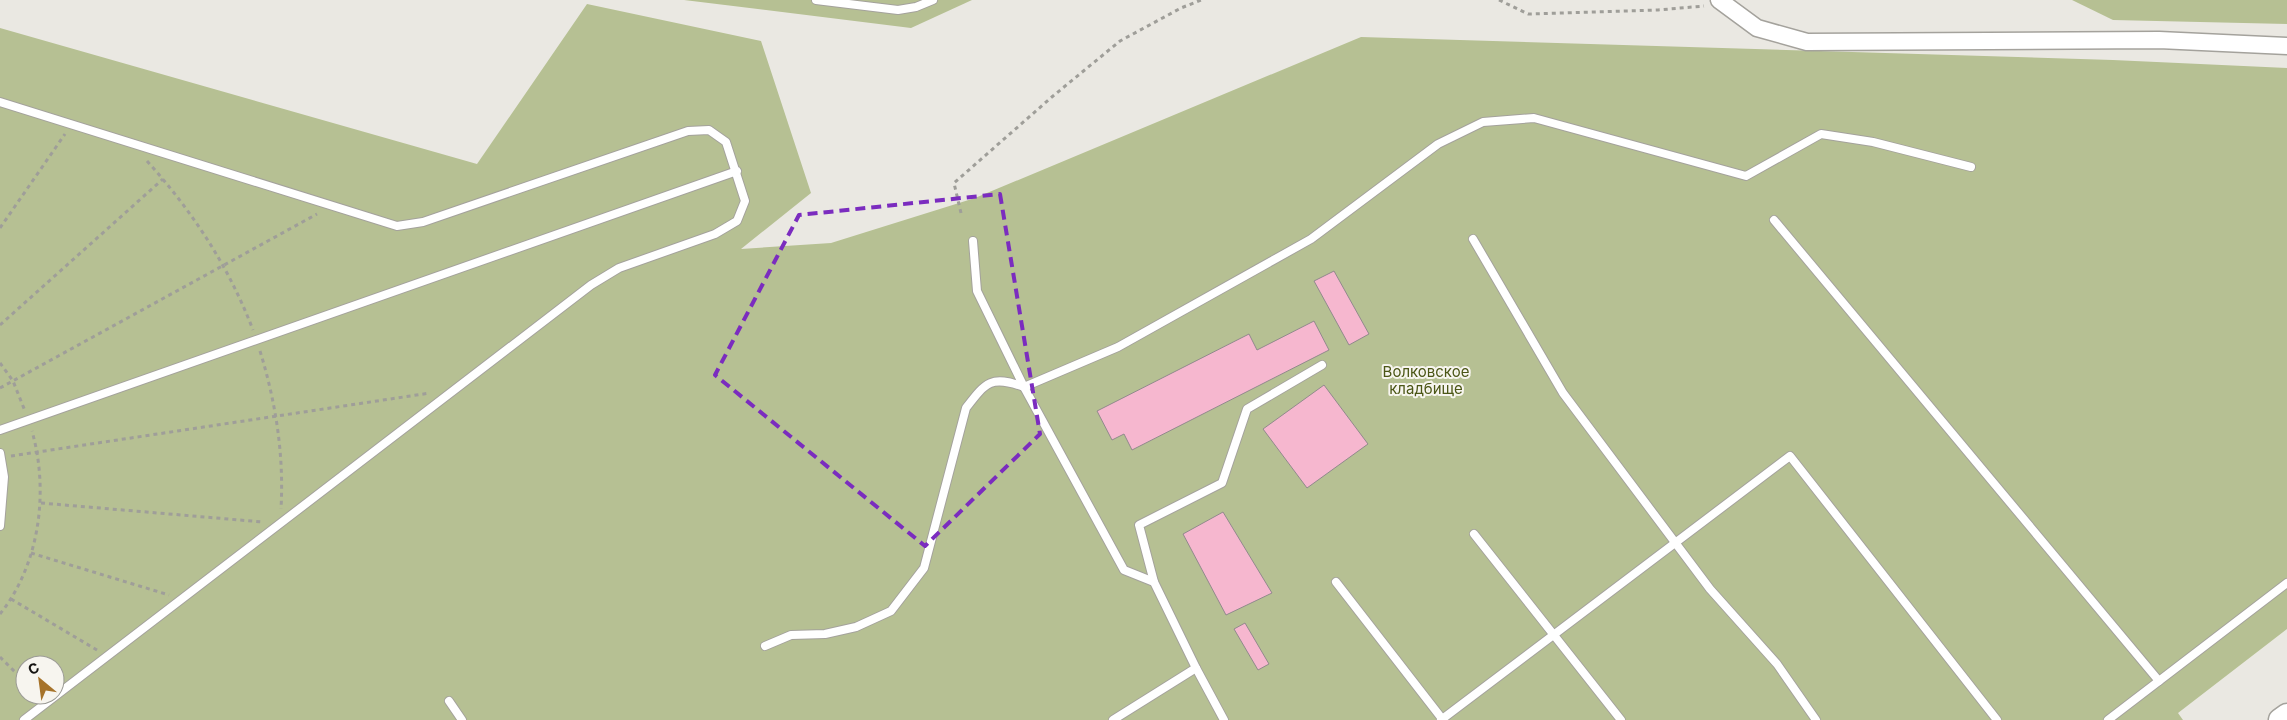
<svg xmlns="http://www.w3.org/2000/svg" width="2287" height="720" font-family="Inter,sans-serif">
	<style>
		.green { fill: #b6c093; fill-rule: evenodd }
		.building { fill: #f6b7cf; stroke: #918a8c }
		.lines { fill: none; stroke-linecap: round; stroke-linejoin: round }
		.service-casing { stroke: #a4a29c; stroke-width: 10 }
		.minor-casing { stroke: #a4a29c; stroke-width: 19 }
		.secondary-casing { stroke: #a4a29c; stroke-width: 25 }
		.path { stroke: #9f9e99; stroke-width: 3; stroke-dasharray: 4 4; stroke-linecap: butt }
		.service { stroke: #fff; stroke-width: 8 }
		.minor { stroke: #fff; stroke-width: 16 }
		.secondary { stroke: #fff; stroke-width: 22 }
		.marked { fill: none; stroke: #7b2cbf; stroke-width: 4; stroke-dasharray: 10 6; stroke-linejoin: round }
		.labels { text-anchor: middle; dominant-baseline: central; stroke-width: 4; stroke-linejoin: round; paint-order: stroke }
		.park-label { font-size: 15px; fill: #4b5616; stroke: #f7f5ef }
	</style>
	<rect width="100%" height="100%" fill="#eae8e2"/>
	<g class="green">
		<polygon points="684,0 972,0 911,28"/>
		<polygon points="2072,0 2287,0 2287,24 2113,20"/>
		<path d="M587,4L761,41L811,193L741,249L831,243L975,198L1361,37L2113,60L2287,68V629L2178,713L2183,720H0V28L477,164ZM25,665H55V695H25Z"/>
	</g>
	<g class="building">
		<polygon points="1334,271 1369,334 1349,345 1314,281"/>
		<polygon points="1314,321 1329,350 1132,450 1124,434 1112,440 1097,411 1249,334 1257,350"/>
		<polygon points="1324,385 1368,444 1307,488 1263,429"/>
		<polygon points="1223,512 1272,593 1226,615 1183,534"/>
		<polygon points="1245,623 1269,664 1258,670 1234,629"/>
	</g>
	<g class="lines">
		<defs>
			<g id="service">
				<polyline points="816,0 898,10 916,7 933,0"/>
				<polyline points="0,102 397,226 423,222 688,131 709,130 726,142 745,201 737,221 715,234 619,268 591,285 24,720"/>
				<polyline points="1774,220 2159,681"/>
				<polyline points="1473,239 1563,393 1710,589 1777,664 1816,720"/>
				<polyline points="0,430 737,171"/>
				<polyline points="0,453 4,477 0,526"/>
				<polyline points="1474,534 1621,720"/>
				<polyline points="1154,582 1139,525 1222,483 1247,409 1322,365"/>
				<polyline points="1336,582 1443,720"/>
				<path d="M765,646L791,635L825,634L856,627L891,611L924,568L966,408C986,382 991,375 1024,387L977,291L973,241"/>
				<polyline points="449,701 462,720"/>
				<polyline points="1113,720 1196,668"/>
				<polyline points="1224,720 1196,668 1154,582 1124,570 1024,387 1118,347 1311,239 1438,144 1483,122 1534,118 1746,176 1821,134 1873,142 1971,167"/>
				<polyline points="1441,720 1790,456 1997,720"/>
				<polyline points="2108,720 2287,583"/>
			</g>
			<polyline id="minor" points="1719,0 1757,28 1807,42 2159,40 2287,46"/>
			<polyline id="secondary" points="2280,720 2287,715"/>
		</defs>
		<use href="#service" class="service-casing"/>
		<use href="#minor" class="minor-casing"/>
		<use href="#secondary" class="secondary-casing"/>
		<g class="path">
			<polyline points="1499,0 1528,14 1658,10 1704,6"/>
			<path d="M147,161C193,212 229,267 253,330"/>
			<polyline points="961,213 954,183 1053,96 1120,41 1181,8 1201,0"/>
			<polyline points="0,228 65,134"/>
			<polyline points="0,325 163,179"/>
			<path d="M260,351C276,403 284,455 281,509"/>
			<polyline points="0,363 13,381 25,411"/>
			<polyline points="0,388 317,214"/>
			<polyline points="11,456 430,393"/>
			<polyline points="41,503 263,522"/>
			<polyline points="31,553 169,595"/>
			<polyline points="11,599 97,650"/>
			<path d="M0,614C40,564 49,491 32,431"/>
			<polyline points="0,657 25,682"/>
		</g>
		<use href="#service" class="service"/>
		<use href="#minor" class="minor"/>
		<use href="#secondary" class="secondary"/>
	</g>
	<path class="marked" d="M1000,194L1040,434L925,546L715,375L799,215Z"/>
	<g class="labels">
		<g class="park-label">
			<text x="1426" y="371">Волковское<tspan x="1426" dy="17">кладбище</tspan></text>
		</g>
	</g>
	<g transform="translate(40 680) rotate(331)"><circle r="24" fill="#f7f5ef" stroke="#9c9b96"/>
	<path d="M0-4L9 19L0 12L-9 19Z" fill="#a6732a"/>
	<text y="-8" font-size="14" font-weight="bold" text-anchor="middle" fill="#141311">С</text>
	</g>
</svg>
